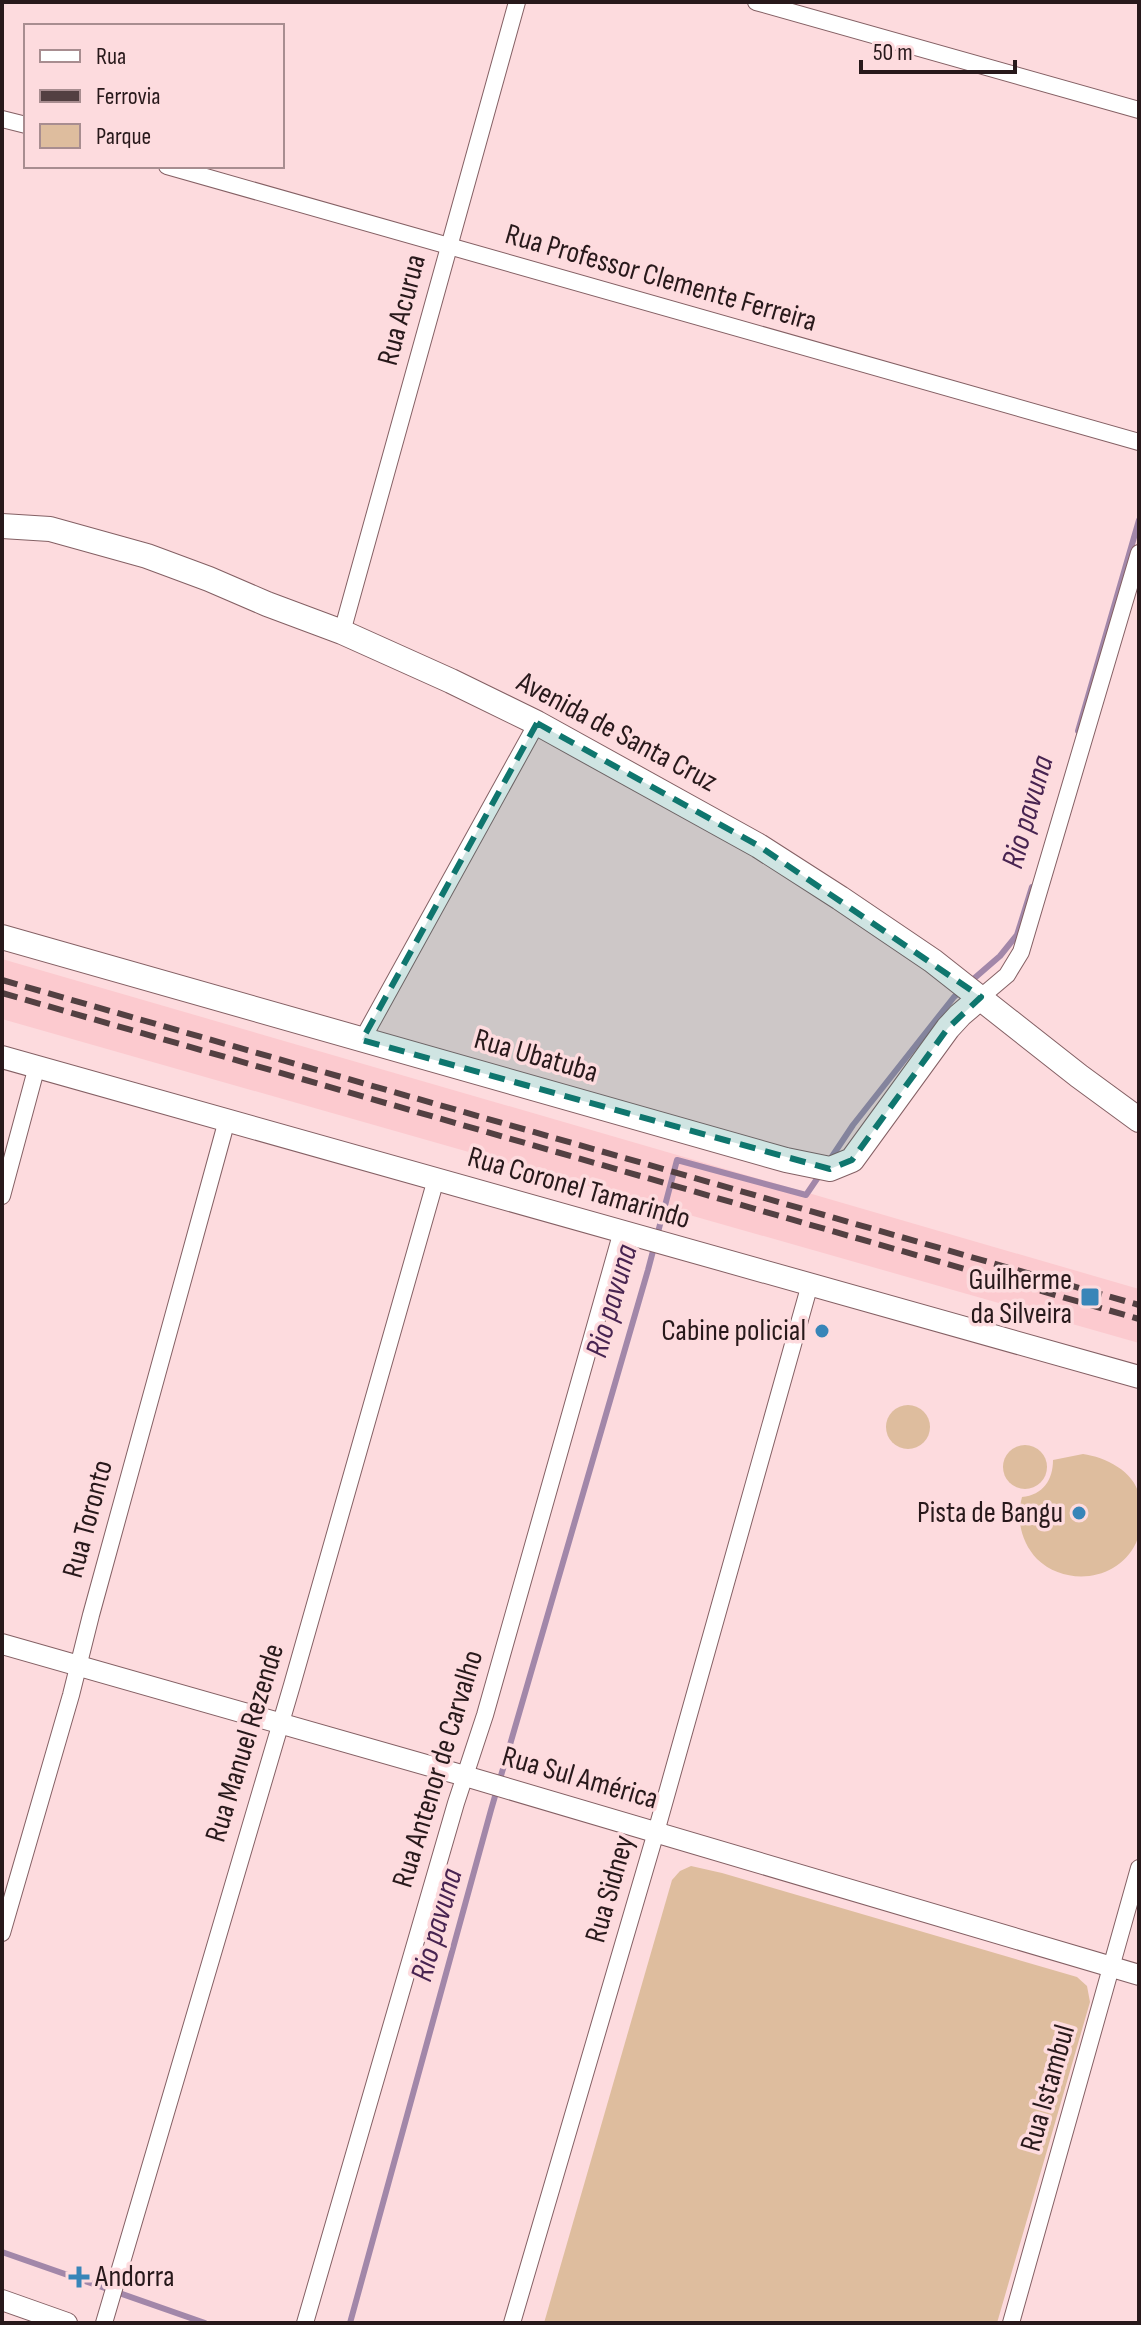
<svg xmlns="http://www.w3.org/2000/svg" width="1141" height="2325" font-family="'Sofia Sans Condensed',sans-serif">
	<style>
		.built { fill: #fccacf }
		.park { fill: #debd9e }
		.lines { fill: none; stroke-linecap: round; stroke-linejoin: round }
		.stream { stroke: #a287a9; stroke-width: 6 }
		.minor-casing { stroke: #846064; stroke-width: 18 }
		.tertiary-casing { stroke: #846064; stroke-width: 22 }
		.secondary-casing { stroke: #846064; stroke-width: 24 }
		.primary-casing { stroke: #846064; stroke-width: 26 }
		.minor { stroke: #fff; stroke-width: 16 }
		.tertiary { stroke: #fff; stroke-width: 20 }
		.secondary { stroke: #fff; stroke-width: 22 }
		.primary { stroke: #fff; stroke-width: 24 }
		.rail { stroke: #534042; stroke-width: 6; stroke-dasharray: 16 8; stroke-linecap: butt }
		.marked { fill: #0f766e; fill-opacity: 0.2; stroke: #0f766e; stroke-width: 6; stroke-dasharray: 16 10; stroke-linejoin: round }
		.poi-dot { fill: #3885b8; stroke: #fddbde; stroke-width: 3 }
		.labels { text-anchor: middle; dominant-baseline: central; stroke-width: 7; stroke-linejoin: round; paint-order: stroke }
		.street-label { font-size: 30px; fill: #28191b; stroke: #fddbde }
		.poi-label { font-size: 30px; fill: #28191b; stroke: #fddbde; text-anchor: end }
		.water-label { font-size: 32px; font-style: italic; fill: #482451; stroke: #fddbde }
	</style>
	<rect width="100%" height="100%" fill="#fddbde"/>
	<polygon class="built" points="2,959 1139,1289 1139,1343 2,1019"/>
	<g class="park">
		<circle cx="908" cy="1427" r="22"/>
		<circle cx="1025" cy="1467" r="22"/>
		<path d="M1083,1454C1105,1457 1134,1471 1139,1495C1140,1501 1139,1508 1139,1513C1139,1524 1140,1534 1136,1543C1118,1581 1066,1587 1037,1559C1021,1542 1016,1519 1022,1497C1043,1495 1053,1480 1053,1460Z"/>
		<polygon points="691,1866 722,1873 1077,1977 1087,1986 1090,2002 997,2323 544,2323 672,1880 680,1871"/>
	</g>
	<g class="lines">
		<g class="stream">
			<polyline points="1078,731 1139,520"/>
			<polyline points="970,982 1000,956 1017,935 1032,887"/>
			<polyline points="829,1161 853,1125 954,997 962,990"/>
			<polyline points="2,2252 205,2323"/>
			<polyline points="350,2323 491,1810 648,1270 677,1160 806,1195 821,1173"/>
		</g>
		<defs>
			<g id="minor">
				<polyline points="756,2 1139,110"/>
				<polyline points="2,119 26,125"/>
				<polyline points="167,166 1139,442"/>
				<polyline points="342,632 517,2"/>
				<polyline points="981,997 1007,975 1021,952 1139,553"/>
				<polyline points="362,1040 537,723"/>
				<polyline points="2,1196 37,1066"/>
				<polyline points="2,1933 71,1695 91,1615 227,1120"/>
				<polyline points="104,2323 292,1685 436,1179"/>
				<polyline points="305,2323 456,1803 485,1715 622,1231"/>
				<polyline points="512,2323 656,1832 810,1284"/>
				<polyline points="1011,2323 1139,1868"/>
			</g>
			<g id="tertiary">
				<polyline points="2,1644 465,1776 1139,1975"/>
				<polyline points="2,2300 67,2323"/>
			</g>
			<polyline id="secondary" points="2,1057 1139,1377"/>
			<g id="primary">
				<polyline points="2,526 50,529 147,556 209,579 267,604 342,632 451,681 537,723 759,846 840,898 933,961 1079,1076 1139,1120"/>
				<polyline points="2,937 786,1160 830,1169 852,1160 948,1028 960,1015 981,997"/>
			</g>
		</defs>
		<use href="#minor" class="minor-casing"/>
		<use href="#tertiary" class="tertiary-casing"/>
		<use href="#secondary" class="secondary-casing"/>
		<use href="#primary" class="primary-casing"/>
		<use href="#minor" class="minor"/>
		<use href="#tertiary" class="tertiary"/>
		<use href="#secondary" class="secondary"/>
		<use href="#primary" class="primary"/>
		<g class="rail">
			<polyline points="2,980 1139,1305"/>
			<polyline points="2,993 1139,1319"/>
		</g>
	</g>
	<path class="marked" d="M537,723L759,846L981,997L948,1028L852,1160L830,1169L362,1040Z"/>
	<g class="poi-dot">
		<rect x="1080" y="1287" width="20" height="20" rx="4"/>
		<circle cx="822" cy="1331" r="8"/>
		<circle cx="1079" cy="1513" r="8"/>
		<path d="M75 2265h8v8h8v8h-8v8h-8v-8h-8v-8h8z"/>
	</g>
	<g class="labels">
		<g class="street-label">
			<text transform="translate(661 278) rotate(16)">Rua Professor Clemente Ferreira</text>
			<text transform="translate(402 310) rotate(-75)">Rua Acurua</text>
			<text transform="translate(617 732) rotate(28)">Avenida de Santa Cruz</text>
			<text transform="translate(536 1056) rotate(16)">Rua Ubatuba</text>
			<text transform="translate(579 1188) rotate(16)">Rua Coronel Tamarindo</text>
			<text transform="translate(88 1519) rotate(-75)">Rua Toronto</text>
			<text transform="translate(245 1743) rotate(-73)">Rua Manuel Rezende</text>
			<text transform="translate(438 1769) rotate(-73)">Rua Antenor de Carvalho</text>
			<text transform="translate(580 1778) rotate(16)">Rua Sul América</text>
			<text transform="translate(610 1889) rotate(-74)">Rua Sidney</text>
			<text transform="translate(1048 2088) rotate(-74)">Rua Istambul</text>
		</g>
		<g class="poi-label">
			<text x="1072" y="1280">Guilherme<tspan x="1072" dy="34">da Silveira</tspan></text>
			<text x="806" y="1331">Cabine policial</text>
			<text x="1063" y="1513">Pista de Bangu</text>
			<text x="95" y="2277" text-anchor="start">Andorra</text>
		</g>
		<g class="water-label">
			<text transform="translate(1028 812) rotate(-74)">Rio pavuna</text>
			<text transform="translate(612 1301) rotate(-74)">Rio pavuna</text>
			<text transform="translate(437 1925) rotate(-74)">Rio pavuna</text>
		</g>
	</g>
	<rect width="1141" height="2325" fill="none" stroke="#28191b" stroke-width="8"/>
	<rect x="24" y="24" width="260" height="144" fill="#fddbde" stroke="#a88d90" stroke-width="2"/>
	<rect x="40" y="50" width="40" height="12" fill="#ffffff" stroke="#a88d90" stroke-width="2"/>
	<text x="96" y="64" font-size="24" fill="#28191b">Rua</text>
	<rect x="40" y="90" width="40" height="12" fill="#534042" stroke="#a88d90" stroke-width="2"/>
	<text x="96" y="104" font-size="24" fill="#28191b">Ferrovia</text>
	<rect x="40" y="124" width="40" height="24" fill="#debd9e" stroke="#a88d90" stroke-width="2"/>
	<text x="96" y="144" font-size="24" fill="#28191b">Parque</text>
	<path d="M861 60v12h154v-12" fill="none" stroke="#28191b" stroke-width="4"/>
	<text x="873" y="60" font-size="24" fill="#28191b" stroke="#fddbde" stroke-width="6" paint-order="stroke">50 m</text>
</svg>
